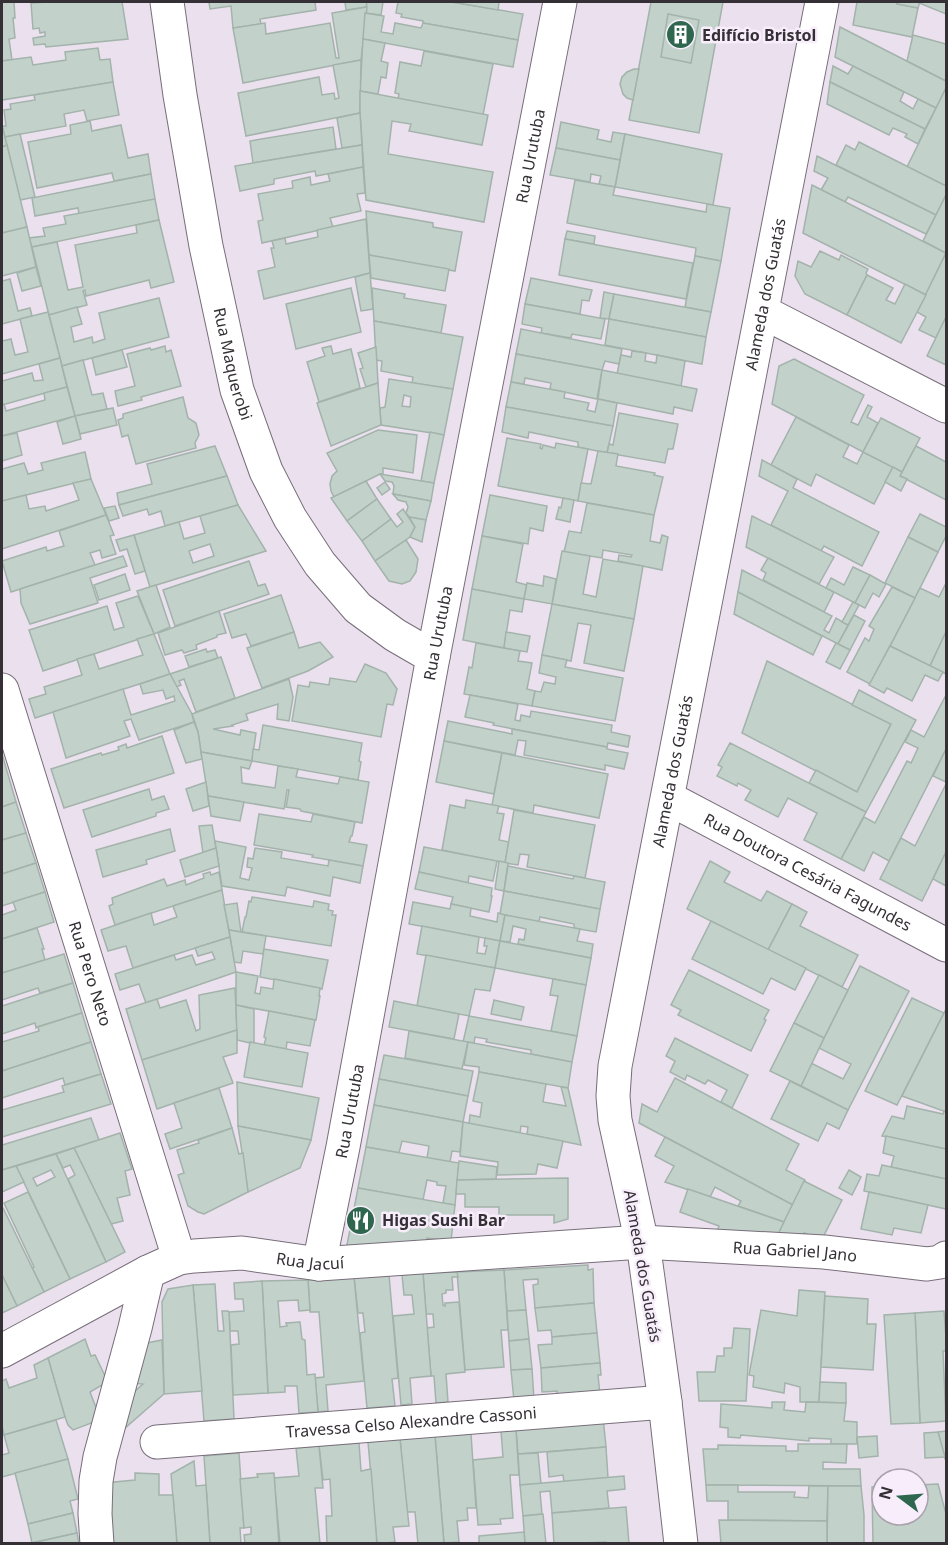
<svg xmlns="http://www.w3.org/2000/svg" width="948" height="1545" font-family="'Noto Sans',sans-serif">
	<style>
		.building { fill: #c2d2ca; stroke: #a3b3ab; stroke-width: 1.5; fill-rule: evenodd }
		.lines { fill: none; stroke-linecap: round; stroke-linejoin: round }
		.minor-casing { stroke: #786e7a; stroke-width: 35 }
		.minor { stroke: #fff; stroke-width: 33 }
		.labels { text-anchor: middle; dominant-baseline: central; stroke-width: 5; stroke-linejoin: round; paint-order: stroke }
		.poi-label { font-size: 16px; font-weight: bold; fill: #343035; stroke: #f8eefb; text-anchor: start }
		.street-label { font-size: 16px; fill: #343035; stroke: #f8eefb }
	</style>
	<rect width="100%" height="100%" fill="#ebe0ee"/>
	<g class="building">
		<polygon points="2,2 14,2 15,18 13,18 15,38 9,39 12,60 2,61"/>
		<polygon points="48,2 122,2 128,39 46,47 45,44 34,45 33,38 45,36 45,32 40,33 39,28 33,29 31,3"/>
		<polygon points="209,2 315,2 316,10 260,19 261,24 233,28 231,6 210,9"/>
		<polygon points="345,2 367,2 367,7 346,10"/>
		<polygon points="367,2 383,2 381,15 365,13"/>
		<polygon points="393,2 452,2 523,14 518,40 423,23 423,21 401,17 402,14 396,13 398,2"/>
		<polygon points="452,2 499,2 498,10"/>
		<polygon points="651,2 723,2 699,133 629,120"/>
		<polygon points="857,2 898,2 897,4 918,8 912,37 853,25"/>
		<polygon points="898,2 920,2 918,8 897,4"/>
		<polygon points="920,2 946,2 946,14 919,3"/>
		<polygon points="367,7 361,60 243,83 233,28 265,23 266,34 330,23 336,58 339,58 332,13"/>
		<polygon points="365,13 384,16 381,32 393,34 395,23 421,28 423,23 518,40 513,67 363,39"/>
		<polygon points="668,14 699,20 691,63 661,57"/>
		<polygon points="840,27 946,81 946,88 936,108 835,57"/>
		<polygon points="913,35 946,44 946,81 907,61"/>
		<polygon points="363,39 385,43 381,61 388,63 386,78 381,77 378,94 360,91"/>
		<polygon points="98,48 100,60 110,59 113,82 2,100 2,61 31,57 33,65 66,60 65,52"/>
		<polygon points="424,51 493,64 483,115 398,99 399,94 395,93 400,62 421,66"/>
		<polygon points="361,60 360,113 246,136 238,93 319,77 322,95 334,93 335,99 339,98 333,65"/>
		<polygon points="833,66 848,74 853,66 904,92 900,101 913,109 918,99 936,108 925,129 830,82"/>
		<polygon points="634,69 639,69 633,100 627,98 623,94 620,84 622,77 627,72"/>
		<polygon points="113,82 119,115 87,121 84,110 64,114 66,126 5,137 2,126 6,126 4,110 11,109 10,104 35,100 34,95"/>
		<polygon points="830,82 925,129 918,144 905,137 907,134 893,128 889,135 827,104"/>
		<polygon points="946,88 946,186 907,167"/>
		<polygon points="360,91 488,115 482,145 409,131 411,124 392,121 388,154 493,172 484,222 366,200 360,113"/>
		<polygon points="360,113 362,145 342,148 337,118"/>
		<polygon points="90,121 92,131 121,125 128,158 148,154 151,174 114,181 112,173 37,188 28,142 71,134 70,125"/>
		<polygon points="561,122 599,130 597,139 611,142 613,132 625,134 620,160 556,148"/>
		<polygon points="2,125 7,145 2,147"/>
		<polygon points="333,127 336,149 253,163 250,141"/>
		<polygon points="20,134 35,197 20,200 5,137"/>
		<polygon points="625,134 722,154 713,205 615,187"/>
		<polygon points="859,142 946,186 946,195 936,215 836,165 846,145 855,150"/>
		<polygon points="7,145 27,227 2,233 2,147"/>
		<polygon points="362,145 363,167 316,176 315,171 274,179 274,184 240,191 235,166"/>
		<polygon points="556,148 620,160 615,187 599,184 601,176 591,174 590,182 550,175"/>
		<polygon points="817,156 936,215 926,234 848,197 845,202 821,190 828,178 814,171"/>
		<polygon points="363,167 365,193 357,194 361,211 330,218 333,227 262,243 258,221 263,220 258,194 293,188 292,181 310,177 311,185 330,181 328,174"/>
		<polygon points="151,174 155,199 79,214 78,208 35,216 32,198"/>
		<polygon points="575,180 615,187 613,195 706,212 707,204 730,208 721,261 695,256 696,248 567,223"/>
		<polygon points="812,185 946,253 926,295 803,233"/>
		<polygon points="946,195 946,253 923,241"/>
		<polygon points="155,199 159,220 32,247 29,238 45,236 43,228 66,224 64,216"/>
		<polygon points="366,211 433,223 433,227 462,232 455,271 369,255"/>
		<polygon points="366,219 370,273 264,299 258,271 275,267 271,248 274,248 272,241 285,238 286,244 318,237 317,230"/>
		<polygon points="159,220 174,282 151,288 149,280 86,296 85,290 83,291 87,305 49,315 32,247 57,242 68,290 83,287 75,245 137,233 136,225"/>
		<polygon points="27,227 36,267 2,276 2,233"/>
		<polygon points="567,231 595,236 594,244 565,239"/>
		<polygon points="565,239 693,263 686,299 559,275"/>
		<polygon points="820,251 839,260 841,255 868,269 866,273 867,275 847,315 805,294 795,276 798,261 811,267"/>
		<polygon points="946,253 946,317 936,338 919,330 926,317 917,312"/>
		<polygon points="369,255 449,269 445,291 371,278"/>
		<polygon points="695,256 721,261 711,312 685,307"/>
		<polygon points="36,267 41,286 22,291 17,273"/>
		<polygon points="370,273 373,309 361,311 355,277"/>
		<polygon points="867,275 893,288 886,300 895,304 905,284 926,295 901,343 847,315"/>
		<polygon points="531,278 592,290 589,301 582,300 580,314 525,304"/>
		<polygon points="10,279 18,311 30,308 32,316 2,324 2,281"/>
		<polygon points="351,288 361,332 296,349 286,304"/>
		<polygon points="372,288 405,294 404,298 446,305 441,333 374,321"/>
		<polygon points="604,292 614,294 609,319 600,318"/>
		<polygon points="614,294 711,312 706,337 609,319"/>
		<polygon points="159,298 169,337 62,366 49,315 77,307 82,324 71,327 74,342 92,337 93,343 105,339 99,313"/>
		<polygon points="525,304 605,319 601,339 572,334 571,338 541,333 542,328 522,324"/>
		<polygon points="48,312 60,358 2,374 2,341 11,339 15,355 28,352 20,319"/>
		<polygon points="946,317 946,365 927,356"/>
		<polygon points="609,319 706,337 702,364 605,345"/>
		<polygon points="374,321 463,337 453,389 412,383 413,377 381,371 382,361 376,360"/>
		<polygon points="521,329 622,349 619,364 605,361 602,370 516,354"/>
		<polygon points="165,346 166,352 171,350 181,386 141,397 142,400 118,406 115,391 135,386 127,354 150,348 151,350"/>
		<polygon points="331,346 333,354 351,349 360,388 319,402 307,362 325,356 322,348"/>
		<polygon points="376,347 378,383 366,387 360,369 363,368 358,353"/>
		<polygon points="122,350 127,367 96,375 92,358"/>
		<polygon points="632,351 646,353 645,361 656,363 657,355 685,361 681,386 617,374 621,355 631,357"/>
		<polygon points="516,354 602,370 597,399 550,389 551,383 525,378 524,384 511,382"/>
		<polygon points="60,358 67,387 2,405 2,381 32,373 34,381 43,380 39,364"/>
		<polygon points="794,359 864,395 851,422 858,425 868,405 872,407 867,417 878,423 863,452 772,404 779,366"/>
		<polygon points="83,360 92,395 103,393 107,409 75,416 62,366"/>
		<polygon points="602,370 697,389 692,411 674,407 673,414 598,399"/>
		<path d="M389,379L453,389L444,435L381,425L380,408L385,407ZM404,395L411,397L410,407L402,406Z"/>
		<polygon points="511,382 565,392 564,398 589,403 587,410 595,412 598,399 617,403 613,426 506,407"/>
		<polygon points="378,383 381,425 331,446 317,403"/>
		<polygon points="67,387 75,416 2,436 2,405 4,404 6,411 45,400 44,393"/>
		<polygon points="183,397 188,418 196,423 199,435 195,443 196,448 136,464 128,435 122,437 118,420 123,418 123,414"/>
		<polygon points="506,407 613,426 607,453 578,447 578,442 529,432 528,438 502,432"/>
		<polygon points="113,408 117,425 80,434 75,416"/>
		<polygon points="619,413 678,424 673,449 668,449 665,463 607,453 609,444 613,445"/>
		<polygon points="75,416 81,439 63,444 57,422"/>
		<polygon points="796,417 849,445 843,457 857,464 863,452 893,467 874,504 816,474 811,486 771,465"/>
		<polygon points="881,418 920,438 902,472 863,452"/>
		<polygon points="378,430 417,435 413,473 383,468 383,474 380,474 334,497 331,491 330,484 332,476 337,471 327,453"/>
		<polygon points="430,432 444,435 434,483 421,481"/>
		<polygon points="17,433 22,455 2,461 2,436"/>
		<polygon points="507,438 541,444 540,448 542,449 543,445 555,448 556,443 588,449 578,501 498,486"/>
		<polygon points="215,446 227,476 119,505 117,493 152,484 147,464"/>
		<polygon points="916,446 946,462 946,500 900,476"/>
		<polygon points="598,451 618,454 616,466 655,473 654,475 663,477 654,515 578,501 581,483 591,484"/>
		<polygon points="85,452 91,479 2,501 2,469 24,463 28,474 43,470 41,463"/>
		<polygon points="762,460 797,479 793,488 879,532 862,566 824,546 821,551 771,525 788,491 759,476"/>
		<polygon points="893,467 902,472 900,476 907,479 901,491 885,482"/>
		<polygon points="380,474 434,483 431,501 393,494 394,486 392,482 385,481"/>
		<polygon points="227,476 238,505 165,526 161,511 149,515 147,509 123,516 119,505"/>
		<polygon points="91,479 106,515 2,549 2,501 26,495 29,509 45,506 46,511 79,500 73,483"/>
		<polygon points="366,481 377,499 347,521 331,498"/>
		<polygon points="385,482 390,489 382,495 377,488"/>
		<polygon points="393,494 431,501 426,520 409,517 406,513 408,507 406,502 398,500"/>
		<polygon points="490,495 547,506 543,531 530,528 528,544 482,536"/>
		<polygon points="563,498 574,500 570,522 556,519 559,507 561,508"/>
		<polygon points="377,499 391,519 362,541 347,521"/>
		<polygon points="587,503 654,515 650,541 660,543 662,535 668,537 662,570 618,561 619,555 631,557 632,555 603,550 602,558 564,552 569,531 581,533"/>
		<path d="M238,505L266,551L150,587L134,535L179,522L184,539L205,533L200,516ZM210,544L214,556L193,563L189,551Z"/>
		<polygon points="115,506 119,518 109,521 104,508"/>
		<polygon points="403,509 415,527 410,537 375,561 362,541 391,519 397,527 403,522 397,514"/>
		<polygon points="920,514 946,527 946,536 938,552 908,537"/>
		<polygon points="106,515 114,535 110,536 116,554 102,558 100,550 90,553 95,565 11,592 2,561 46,547 47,551 64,546 59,531"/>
		<polygon points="752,516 834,557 819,584 746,547"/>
		<polygon points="409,517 426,520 422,542 410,537 415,527"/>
		<polygon points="134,535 145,571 135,574 127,549 120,551 116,540"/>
		<polygon points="482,536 523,544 516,582 527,585 524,599 472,589"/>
		<polygon points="908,537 938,552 915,598 885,583"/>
		<polygon points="406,540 418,559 416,572 410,581 402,584 389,581 375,561"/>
		<polygon points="562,551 590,556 583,594 596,597 603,559 643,566 634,619 552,604"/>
		<polygon points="123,556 127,566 90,578 98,603 30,624 21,603 20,589"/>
		<polygon points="768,558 834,592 824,612 763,580 766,573 761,570"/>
		<polygon points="249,561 258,586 265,584 269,594 175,626 163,590"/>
		<polygon points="853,567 870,575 855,603 826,588 831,578 844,585"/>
		<polygon points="742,570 832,616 824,630 829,633 836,618 848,625 838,644 738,592"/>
		<polygon points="125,574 130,590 99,600 94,585"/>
		<polygon points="870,575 886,584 879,597 873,593 865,608 855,603"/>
		<polygon points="544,576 556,579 552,604 524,599 527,583 543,586"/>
		<polygon points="946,583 946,632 930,666 890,646 920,588 939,597"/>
		<polygon points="156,585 170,627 154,634 137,591"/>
		<polygon points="892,587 915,598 870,684 847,672 865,638 869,641 874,629 869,626"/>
		<polygon points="472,589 524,599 522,612 510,610 504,648 463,640"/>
		<polygon points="738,592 822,636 813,655 734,614"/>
		<polygon points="281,595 294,632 251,646 246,634 232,638 224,614"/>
		<polygon points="138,596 154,634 43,671 29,630 107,606 114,630 124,627 116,603"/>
		<polygon points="853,602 859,605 848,625 842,622"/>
		<polygon points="552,604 634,619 624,671 584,663 591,625 578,623 571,661 542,655"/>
		<polygon points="219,611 226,633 217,635 217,637 196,645 197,649 184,653 182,650 165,655 158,633"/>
		<polygon points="854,615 865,621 850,650 838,644"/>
		<polygon points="294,632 299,648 320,642 333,657 308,671 262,688 247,648"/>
		<polygon points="506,632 530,636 527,652 504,648"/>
		<polygon points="154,634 170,674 35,718 29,699 46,694 44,687 82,675 77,659 94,654 99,669 143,655 137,639"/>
		<polygon points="945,634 946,635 946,674 930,666"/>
		<polygon points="476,643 520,651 518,661 532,663 527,689 535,691 532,706 464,694 469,667 472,668"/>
		<polygon points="836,643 850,650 840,669 826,662"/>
		<polygon points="890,646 943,672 938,681 925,675 912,701 887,688 884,693 869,685"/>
		<polygon points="206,649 207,652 215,650 218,658 189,667 185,656"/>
		<polygon points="542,655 567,660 565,667 623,678 615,721 532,706 535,691 541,692 544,682 555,684 556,677 539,673"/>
		<polygon points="221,657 235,698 196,712 184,679 179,681 181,685 176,687 170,674"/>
		<polygon points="767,661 891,724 857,792 742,733"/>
		<polygon points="365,664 386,673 397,689 393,705 387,704 381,737 292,721 298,685 309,687 310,682 329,685 330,678 356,682"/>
		<polygon points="170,674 192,714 194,722 139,740 131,719 124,721 130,736 66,758 53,712 123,689 131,715 175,701 174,696 166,699 163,690 143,694 140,684"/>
		<polygon points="289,679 293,697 289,721 277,719 278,704 246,714 248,720 232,725 233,726 213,729 240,735 241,730 256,733 252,761 201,752 198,732 192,714"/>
		<polygon points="859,690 916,720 866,812 809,783 816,770 857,792 891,724 852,705"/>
		<polygon points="470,695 518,704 515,720 520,721 521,715 530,717 531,711 612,725 611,732 630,736 628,747 608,743 607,747 493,725 494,723 465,717"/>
		<polygon points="946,695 946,749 889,861 873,852 864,871 841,859 864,817 875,823 907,761 911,763 918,748 905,742 911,730 924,737"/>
		<polygon points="448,721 512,734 512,729 607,747 607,749 628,753 624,769 605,765 605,770 524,755 526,741 518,740 515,755 444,741"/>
		<polygon points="194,722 198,732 202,759 186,763 174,730"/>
		<polygon points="263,725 362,743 359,761 361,762 358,780 252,761 253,749 259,750"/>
		<polygon points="162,736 174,773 64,808 51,769 101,753 102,755 119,750 118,747 126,744 127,748"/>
		<polygon points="444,741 502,753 494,794 436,782"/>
		<polygon points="730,743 866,812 841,859 804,840 817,813 788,798 778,817 745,800 751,790 738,783 737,786 717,776 722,767 718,765"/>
		<polygon points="946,749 946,782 933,776"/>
		<polygon points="201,752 252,761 249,769 241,767 242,783 275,788 278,766 298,769 296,777 338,784 340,777 369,782 362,823 301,811 300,809 286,807 289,790 287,790 284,809 208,796"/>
		<polygon points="502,753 608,774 599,818 534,805 533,813 492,805"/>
		<polygon points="2,754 16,802 2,807"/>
		<polygon points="206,782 209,806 193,811 186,789"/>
		<polygon points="946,784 946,852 922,901 880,879 901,838 915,846"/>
		<polygon points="149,789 152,800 164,796 169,809 156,813 156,816 92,837 83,810"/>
		<polygon points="208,796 244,802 240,821 211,816"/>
		<polygon points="466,800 499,806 497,813 504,814 499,840 509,842 505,863 442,850 450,805 465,808"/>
		<polygon points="16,802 26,833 2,840 2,807"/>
		<polygon points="514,810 595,825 585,878 527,867 529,855 520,854 518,865 505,863"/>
		<polygon points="259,814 311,822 313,814 355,822 352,836 351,836 349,842 367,845 363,866 312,857 313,855 254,845"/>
		<polygon points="212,825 216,848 203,853 199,826"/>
		<polygon points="170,829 175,851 146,860 147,864 103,877 96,850"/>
		<polygon points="26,833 36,863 2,874 2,840"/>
		<polygon points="215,841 246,847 240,878 249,880 252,868 247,867 248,858 253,859 255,848 282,852 281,858 328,866 329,860 363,866 360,883 333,877 330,896 287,887 285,896 222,886"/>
		<polygon points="424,847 497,861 493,881 469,876 468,883 419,872"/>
		<polygon points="216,848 219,866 185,877 180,860"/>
		<polygon points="946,852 946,886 933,879"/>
		<polygon points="499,861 508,863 504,891 495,889"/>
		<polygon points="710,861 730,872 724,882 761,901 767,891 792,904 768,950 687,909"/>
		<polygon points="36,863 45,892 2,906 2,874"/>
		<polygon points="508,866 573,879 574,876 605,882 600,909 504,891"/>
		<polygon points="210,872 211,875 219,872 222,890 115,925 109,906 113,904 112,898 164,879 167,886 185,880 186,885 204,878 203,874"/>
		<polygon points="419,872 492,888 491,896 492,896 489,912 451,904 453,897 415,889"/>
		<polygon points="222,890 230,937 133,968 126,946 108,951 101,930 151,913 154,925 177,917 173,906"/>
		<polygon points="504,891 600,909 596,932 574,928 574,924 540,917 539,922 500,914"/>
		<polygon points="45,892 54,922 2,939 2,915 16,910 13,902"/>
		<polygon points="252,897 313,907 314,901 329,904 328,910 333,911 332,915 336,915 331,946 242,932 245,917 246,917 249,901 251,902"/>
		<polygon points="413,902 450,909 451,904 471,908 470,916 497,922 498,913 505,915 500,941 409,924"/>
		<polygon points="237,903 241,932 229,930 224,905"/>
		<polygon points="792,904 807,912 800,926 858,955 842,987 768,950"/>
		<polygon points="505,915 580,929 577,941 593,944 591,958 518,944 519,939 524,940 526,929 513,926 510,942 500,941"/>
		<polygon points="711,921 806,968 795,990 771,978 763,994 692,959"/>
		<polygon points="422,926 479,937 477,953 485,954 487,946 484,946 485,938 500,941 495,968 417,954"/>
		<polygon points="37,928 44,949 42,949 45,960 2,973 2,939"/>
		<polygon points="229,930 266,936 263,954 243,951 241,963 234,962"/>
		<polygon points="230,937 236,972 146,1003 139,984 120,990 115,974 174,955 176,960 192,955 196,965 215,959 212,952 198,956 195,948"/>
		<polygon points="500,941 591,958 586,985 495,968"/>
		<polygon points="264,949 328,960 322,989 260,977"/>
		<polygon points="64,954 73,983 40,993 38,988 2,1000 2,973"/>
		<polygon points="426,955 495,968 490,991 475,989 469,1016 417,1006"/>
		<polygon points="860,966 909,991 848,1110 801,1086 811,1063 843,1079 851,1064 819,1048"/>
		<polygon points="689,970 769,1010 764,1019 766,1020 751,1051 678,1015 681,1010 671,1005"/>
		<polygon points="236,972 258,976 255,993 260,994 261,987 273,989 274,979 320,988 319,996 320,996 316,1020 236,1005"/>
		<polygon points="819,975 848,990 824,1038 794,1023"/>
		<polygon points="553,979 586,985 577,1036 551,1031 558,996 550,995"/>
		<polygon points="73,983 82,1013 37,1027 36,1028 35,1023 2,1034 2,1006"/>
		<polygon points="235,988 237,1030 142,1060 126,1009 157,999 160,1008 186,1000 196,1031 200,1029 199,995"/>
		<polygon points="912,998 944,1013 897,1105 865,1091"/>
		<polygon points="494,1000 524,1007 521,1020 491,1014"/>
		<polygon points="394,1001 459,1014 454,1039 389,1027"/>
		<polygon points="236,1005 254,1009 254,1044 237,1040"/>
		<polygon points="946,1009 946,1112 902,1096"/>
		<polygon points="269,1011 315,1020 310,1046 287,1042 286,1049 264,1045 266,1038 264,1037"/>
		<polygon points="82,1013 91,1042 2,1071 2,1042 39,1031 38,1027"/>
		<polygon points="469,1016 577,1036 572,1062 531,1054 531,1050 486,1042 487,1039 475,1037 474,1043 463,1042"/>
		<polygon points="794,1023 824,1038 801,1086 770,1071"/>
		<polygon points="237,1030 237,1053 223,1057 233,1083 157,1109 142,1060"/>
		<polygon points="409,1031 468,1042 462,1069 405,1058"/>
		<polygon points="675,1038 748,1075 732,1108 721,1102 727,1090 708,1080 705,1084 687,1075 685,1080 670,1072 675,1061 666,1056"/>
		<polygon points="91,1042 101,1074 65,1085 63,1078 2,1098 2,1071"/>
		<polygon points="250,1042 308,1053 302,1087 244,1077"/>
		<polygon points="468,1042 572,1062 568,1088 479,1072 479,1067 464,1065"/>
		<polygon points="384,1055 473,1071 468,1096 379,1079"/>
		<polygon points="479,1072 546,1084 543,1102 566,1106 561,1087 568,1088 581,1145 527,1134 528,1127 521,1126 520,1133 469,1124 470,1115 480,1117 482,1103 473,1101"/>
		<polygon points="101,1074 111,1104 2,1137 2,1110 64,1092 62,1086"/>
		<polygon points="675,1078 799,1144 786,1170 805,1180 793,1205 639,1123 642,1104 657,1112"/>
		<polygon points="379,1079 468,1096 463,1122 374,1105"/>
		<polygon points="790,1081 848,1110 839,1129 827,1123 818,1141 771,1119"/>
		<polygon points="237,1082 319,1098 311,1140 238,1126"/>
		<polygon points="219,1088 232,1128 170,1149 165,1134 182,1128 174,1103"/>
		<polygon points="374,1105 463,1122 460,1152 452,1151 450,1162 427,1158 429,1146 402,1141 399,1153 366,1147"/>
		<polygon points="907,1106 943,1114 944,1111 946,1112 946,1149 882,1136 892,1116 904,1119"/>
		<polygon points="91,1118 99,1140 2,1170 2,1145"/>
		<polygon points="463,1122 563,1141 557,1168 538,1164 536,1174 497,1175 498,1162 460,1156"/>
		<polygon points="238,1126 311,1140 300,1168 248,1192"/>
		<polygon points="232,1128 239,1154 243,1153 248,1192 204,1214 198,1212 188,1206 178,1175 184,1173 177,1150 199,1143 198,1140"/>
		<polygon points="120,1133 132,1169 125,1171 130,1195 117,1198 123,1221 111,1224 74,1148"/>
		<polygon points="886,1136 946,1149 946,1179 891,1167 894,1156 883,1153"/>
		<polygon points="665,1137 793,1205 784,1222 738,1206 741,1201 715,1187 710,1197 665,1182 674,1166 655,1156"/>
		<polygon points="366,1147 459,1163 455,1205 443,1203 446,1186 437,1185 437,1182 427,1180 423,1200 358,1188"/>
		<polygon points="74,1148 125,1252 106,1262 68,1179 75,1175 70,1165 63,1168 56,1154"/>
		<path d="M56,1154L106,1262L70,1279L16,1166ZM51,1170L55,1177L37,1186L33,1178Z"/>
		<polygon points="459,1161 497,1167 496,1179 457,1180"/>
		<polygon points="882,1165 946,1179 946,1209 864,1191 867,1174 879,1176"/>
		<polygon points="16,1166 24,1182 2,1192 2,1170"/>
		<polygon points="849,1170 861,1177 852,1195 839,1188"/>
		<polygon points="568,1178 568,1219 554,1223 554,1215 499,1215 499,1207 465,1207 465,1194 456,1194 457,1180"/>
		<polygon points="804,1181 842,1200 822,1239 804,1233 800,1239 775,1240"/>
		<polygon points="358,1188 455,1205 451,1241 427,1238 426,1243 346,1250"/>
		<polygon points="688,1189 784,1222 775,1240 714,1240 719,1226 680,1212"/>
		<polygon points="28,1192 70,1279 44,1292 32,1268 34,1267 4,1203"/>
		<polygon points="869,1192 928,1205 921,1233 894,1228 892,1235 861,1229"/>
		<polygon points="2,1208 3,1208 44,1292 17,1306 2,1275"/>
		<polygon points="588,1265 588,1270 593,1269 594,1303 535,1308 533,1285 538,1284 538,1279 523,1280 526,1310 507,1311 504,1270"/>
		<polygon points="504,1270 508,1330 501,1330 504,1367 465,1370 457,1272"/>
		<polygon points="457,1272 458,1277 452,1277 453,1290 446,1290 446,1293 442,1294 443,1305 445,1306 445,1303 459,1302 465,1372 446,1374 448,1402 436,1403 434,1376 431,1376 427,1328 434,1327 433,1314 426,1314 423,1273"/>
		<polygon points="423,1273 431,1376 410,1378 412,1404 401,1405 393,1316 414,1314 412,1295 404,1295 402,1275"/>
		<polygon points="2,1275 17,1306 2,1313"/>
		<polygon points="389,1275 398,1378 392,1379 395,1406 367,1408 360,1333 365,1332 363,1313 358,1313 354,1277"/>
		<polygon points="354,1277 364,1381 326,1385 328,1411 318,1412 315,1378 324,1377 319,1312 310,1312 308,1280"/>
		<polygon points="308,1280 310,1310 299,1311 298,1300 278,1301 280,1327 287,1326 286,1323 300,1322 302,1339 305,1340 307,1375 315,1374 318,1412 299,1413 297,1386 285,1386 285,1392 268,1393 262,1281"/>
		<polygon points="262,1281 268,1393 233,1395 231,1345 239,1344 238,1331 230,1331 229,1312 244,1311 243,1299 235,1299 234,1283"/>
		<polygon points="215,1284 218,1331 224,1331 222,1311 228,1311 229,1312 234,1419 204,1421 193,1285"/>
		<polygon points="193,1285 202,1391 164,1394 162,1302 168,1289"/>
		<polygon points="799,1290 825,1292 819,1402 800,1402 800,1387 785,1383 784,1393 753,1387 754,1376 749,1375 761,1310 797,1316"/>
		<polygon points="825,1296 868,1299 867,1324 876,1324 873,1370 821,1367"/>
		<polygon points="594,1303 597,1333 552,1337 551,1330 538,1331 535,1308"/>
		<polygon points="526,1310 529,1339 509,1341 507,1311"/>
		<polygon points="944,1311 946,1338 946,1351 943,1351 946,1421 920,1423 915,1313"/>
		<polygon points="915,1313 920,1423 891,1424 884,1315"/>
		<polygon points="734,1328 750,1329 746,1401 699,1401 697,1372 715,1372 717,1356 724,1356 724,1348 732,1348"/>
		<polygon points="597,1333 600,1363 541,1368 538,1345 552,1344 552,1337"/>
		<polygon points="85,1339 91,1356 95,1355 105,1376 102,1385 90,1392 97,1410 94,1422 73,1430 68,1425 65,1417 48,1358"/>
		<polygon points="529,1339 532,1369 511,1370 509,1341"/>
		<polygon points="162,1340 164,1394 117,1435 126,1399 143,1384 130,1383 142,1344"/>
		<polygon points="48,1358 65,1417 4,1435 2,1426 2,1381 6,1379 9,1388 37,1378 34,1365"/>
		<polygon points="600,1363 601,1375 598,1375 600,1395 557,1398 557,1391 542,1392 541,1368"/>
		<polygon points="532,1369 534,1400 514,1401 511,1370"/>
		<polygon points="820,1382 846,1383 846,1403 819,1402"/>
		<polygon points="772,1402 785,1402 784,1410 805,1412 806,1402 846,1403 844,1421 857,1422 857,1444 831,1444 831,1439 809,1438 809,1441 741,1435 740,1438 728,1437 728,1428 720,1427 721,1404 772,1408"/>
		<polygon points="603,1417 606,1447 518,1454 516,1430 550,1422 550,1428 559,1427 559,1422"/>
		<polygon points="56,1420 68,1459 2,1477 2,1455 9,1453 4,1435"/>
		<polygon points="516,1430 519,1475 510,1475 513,1518 500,1519 501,1524 478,1525 473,1460 503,1457 501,1431"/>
		<polygon points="946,1431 946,1459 945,1459 938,1432"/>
		<polygon points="938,1432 945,1457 925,1458 924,1433"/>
		<polygon points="471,1434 476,1508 467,1508 468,1520 457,1521 459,1542 444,1543 435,1436"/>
		<polygon points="435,1436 444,1544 418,1544 415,1512 407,1512 400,1439"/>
		<polygon points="877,1436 878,1456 859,1458 857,1437"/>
		<polygon points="400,1439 409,1526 393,1527 395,1542 377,1544 368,1442"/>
		<polygon points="359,1443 361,1471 371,1469 377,1544 327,1544 326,1516 332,1516 330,1479 323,1480 319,1446"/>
		<polygon points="798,1444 847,1444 846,1463 823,1462 823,1469 860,1469 861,1486 706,1485 703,1449 718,1449 718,1445 786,1446 786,1451 798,1451"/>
		<polygon points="319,1446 323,1488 315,1488 320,1544 280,1544 274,1478 299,1476 296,1448"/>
		<polygon points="606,1447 608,1478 564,1482 563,1475 549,1477 547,1452"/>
		<polygon points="239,1453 244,1528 240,1528 241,1544 210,1544 204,1456"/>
		<polygon points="538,1453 541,1484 520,1485 518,1454"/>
		<polygon points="68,1459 78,1499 70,1501 73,1513 28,1524 15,1473"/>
		<polygon points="194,1461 196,1486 206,1485 210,1544 177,1544 171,1474"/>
		<polygon points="135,1473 159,1474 159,1495 173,1495 177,1544 109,1544 104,1483 135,1480"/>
		<polygon points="274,1473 279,1544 245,1544 244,1535 251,1534 251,1527 244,1528 240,1479 258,1477 257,1474"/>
		<polygon points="624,1476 625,1489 607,1491 609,1508 552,1513 550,1491 540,1492 542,1514 523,1516 520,1485"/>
		<polygon points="938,1484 946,1514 946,1544 873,1544 872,1487 882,1486 882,1515 918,1515 918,1485"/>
		<polygon points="706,1485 738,1485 738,1492 795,1492 794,1497 808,1498 809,1486 828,1486 827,1521 728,1520 728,1501 707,1501"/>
		<polygon points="828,1486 861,1486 864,1515 864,1544 827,1544"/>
		<polygon points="626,1507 629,1544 606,1544 606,1542 554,1544 552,1513"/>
		<polygon points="73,1513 77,1533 32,1543 28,1524"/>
		<polygon points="543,1514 546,1544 525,1544 523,1516"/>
		<polygon points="719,1520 827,1521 827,1544 721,1544"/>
		<polygon points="524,1532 525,1544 479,1544 479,1536"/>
		<polygon points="77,1533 79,1544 30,1544 32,1543"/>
	</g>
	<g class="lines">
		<defs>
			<g id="minor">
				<path id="s1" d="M167,2L180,95L206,246L237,390L266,471L290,518L320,564L358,608L395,635L433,657"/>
				<polyline points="763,312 946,406"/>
				<path id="s2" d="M2,690L179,1258"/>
				<path id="s3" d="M668,798L946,945"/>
				<path id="s4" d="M319,1264L343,1147L433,657L560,2"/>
				<path id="s5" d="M2,1351L148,1272L179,1258L194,1256L242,1253L319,1264L642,1242L824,1252L927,1264L940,1262L946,1258"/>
				<path id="s6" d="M157,1442L665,1402"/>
				<polyline points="97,1544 95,1514 96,1481 100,1457 135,1328 148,1272"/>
				<path id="s7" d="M681,1544L665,1402L645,1257L615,1120L613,1096L615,1066L822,2"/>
			</g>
		</defs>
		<use href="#minor" class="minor-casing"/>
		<use href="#minor" class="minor"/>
	</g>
	<defs>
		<symbol id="building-disc" viewBox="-11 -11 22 22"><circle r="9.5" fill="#2e674e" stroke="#f8eefb"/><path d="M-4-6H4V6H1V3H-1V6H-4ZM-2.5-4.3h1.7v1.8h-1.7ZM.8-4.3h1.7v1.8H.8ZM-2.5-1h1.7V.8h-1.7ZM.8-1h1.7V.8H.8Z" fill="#fff"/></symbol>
		<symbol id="restaurant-disc" viewBox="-11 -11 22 22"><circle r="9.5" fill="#2e674e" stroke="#f8eefb"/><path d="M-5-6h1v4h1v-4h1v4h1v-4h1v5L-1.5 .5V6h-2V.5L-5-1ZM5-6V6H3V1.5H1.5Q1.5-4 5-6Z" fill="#fff"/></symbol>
	</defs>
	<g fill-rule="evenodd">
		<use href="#building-disc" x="664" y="18" width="33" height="33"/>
		<use href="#restaurant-disc" x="344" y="1204" width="33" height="33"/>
	</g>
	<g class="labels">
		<g class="poi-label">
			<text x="702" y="35">Edifício Bristol</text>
			<text x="382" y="1220">Higas Sushi Bar</text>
		</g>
		<g class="street-label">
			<text stroke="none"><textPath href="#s4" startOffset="1128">Rua Urutuba</textPath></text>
			<text stroke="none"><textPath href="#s7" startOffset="1270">Alameda dos Guatás</textPath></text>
			<text stroke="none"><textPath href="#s1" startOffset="368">Rua Maquerobi</textPath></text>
			<text stroke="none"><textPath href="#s4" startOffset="642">Rua Urutuba</textPath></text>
			<text stroke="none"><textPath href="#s7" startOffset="784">Alameda dos Guatás</textPath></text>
			<text stroke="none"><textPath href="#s3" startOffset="158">Rua Doutora Cesária Fagundes</textPath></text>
			<text stroke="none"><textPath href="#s2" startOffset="297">Rua Pero Neto</textPath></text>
			<text stroke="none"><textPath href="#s4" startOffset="156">Rua Urutuba</textPath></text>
			<text stroke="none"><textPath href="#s5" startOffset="818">Rua Gabriel Jano</textPath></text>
			<text stroke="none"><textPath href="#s5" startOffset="332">Rua Jacuí</textPath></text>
			<text transform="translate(643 1266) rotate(80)">Alameda dos Guatás</text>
			<text stroke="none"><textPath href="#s6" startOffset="255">Travessa Celso Alexandre Cassoni</textPath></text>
		</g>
	</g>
	<rect width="948" height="1545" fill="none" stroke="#343035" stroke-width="6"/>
	<g transform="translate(900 1497) rotate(286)"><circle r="28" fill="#f8eefb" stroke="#aaa2ac" stroke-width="1.5"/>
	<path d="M0-4.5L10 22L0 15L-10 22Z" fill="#2e674e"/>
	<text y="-9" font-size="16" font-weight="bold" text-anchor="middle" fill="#343035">N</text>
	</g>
</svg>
